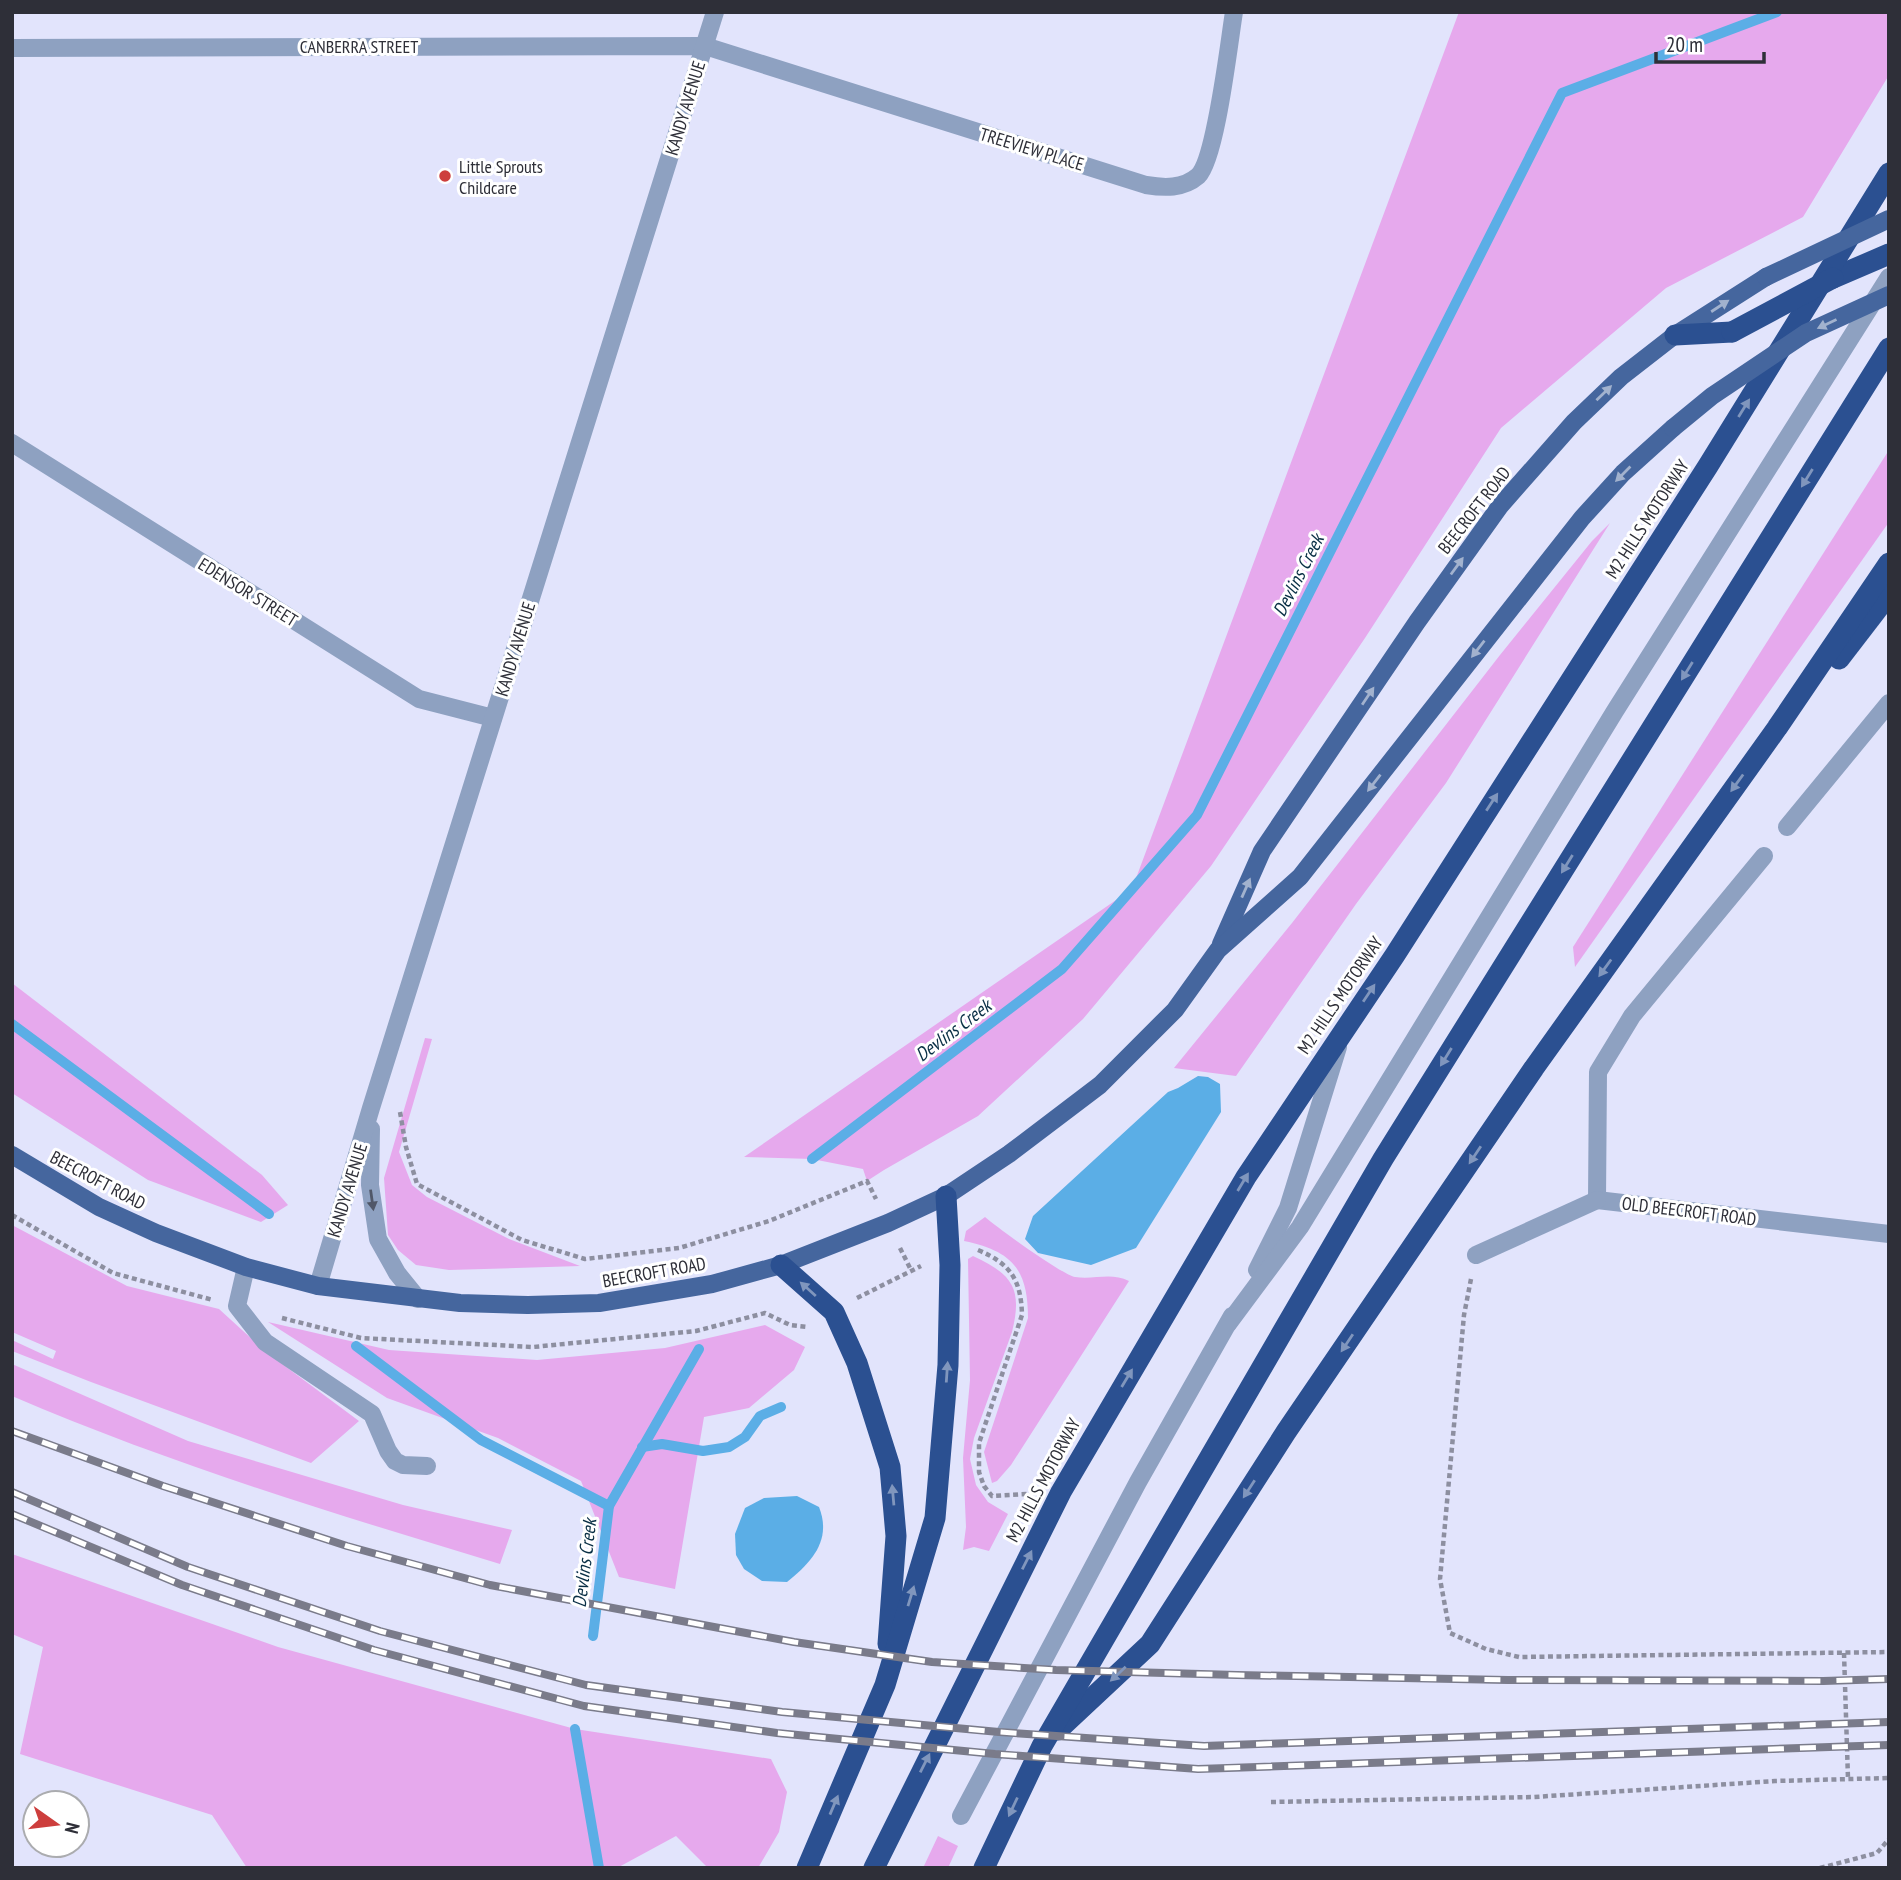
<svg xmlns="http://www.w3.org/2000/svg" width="1901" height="1880" font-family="'PT Sans Narrow',sans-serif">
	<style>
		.green { fill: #e6a9ed }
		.water { fill: #5baee6 }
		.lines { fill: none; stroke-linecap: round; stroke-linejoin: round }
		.stream { stroke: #5baee6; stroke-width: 10 }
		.path { stroke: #8d8fa0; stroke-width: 4.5; stroke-dasharray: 5 3.5; stroke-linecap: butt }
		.minor { stroke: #8ea1c1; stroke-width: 18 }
		.major { stroke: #45669e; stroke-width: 18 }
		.highway { stroke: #2b5091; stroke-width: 21 }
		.rail-casing { stroke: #7a7b8a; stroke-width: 8 }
		.rail { stroke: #fff; stroke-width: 5; stroke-dasharray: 16; stroke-linecap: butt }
		.major-bridge { stroke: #45669e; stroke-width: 18 }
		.highway-bridge { stroke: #2b5091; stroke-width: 21 }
		.oneway { fill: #a2b2ce }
		.oneway2 { fill: #8096bd }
		.oneway3 { fill: #505768 }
		.poi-dot { fill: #cd3e3d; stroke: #fff; stroke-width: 2.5 }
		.labels { text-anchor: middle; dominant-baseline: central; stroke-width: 6; stroke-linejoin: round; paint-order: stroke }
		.street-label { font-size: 18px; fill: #2e2f38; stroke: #fff }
		.poi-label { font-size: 18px; fill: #2e2f38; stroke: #fff; text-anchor: start }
		.water-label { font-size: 19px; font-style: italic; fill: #092f45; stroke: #fff }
	</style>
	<rect width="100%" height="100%" fill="#e2e4fc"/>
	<g class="green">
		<polygon points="1459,12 1889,12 1889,75 1803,217 1666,288 1501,428 1365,638 1211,866 1083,1019 978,1116 884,1170 867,1181 863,1169 812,1159 744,1157 1132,889"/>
		<polygon points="1889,450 1889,522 1575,967 1573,947"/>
		<polygon points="1610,523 1446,783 1356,904 1236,1076 1174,1068 1292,923 1500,655 1592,541"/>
		<polygon points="12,983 262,1175 288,1205 261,1222 148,1180 12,1093"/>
		<polygon points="425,1038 432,1039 399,1152 412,1185 427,1197 509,1239 580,1266 449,1270 416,1265 398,1250 388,1235 384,1178"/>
		<path d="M985,1217C999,1229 1061,1274 1075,1277C1094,1280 1111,1272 1129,1281L1011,1465L997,1481L992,1483L984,1452L1028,1318C1028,1269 1012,1251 964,1241L966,1231Z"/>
		<polygon points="12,1225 127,1286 219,1309 266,1352 359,1421 311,1463 91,1382 12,1351 12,1340 53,1359 56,1351 12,1332"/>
		<path d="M973,1256C1012,1274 1023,1288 1012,1332L974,1438L970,1459L976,1485L988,1502L1008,1514L989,1551L974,1547L963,1550L966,1527L963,1458L970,1380L968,1259Z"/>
		<polygon points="268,1322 389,1350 537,1360 665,1348 765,1325 805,1347 794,1370 749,1408 704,1417 675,1589 619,1577 581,1481 498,1438 387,1398"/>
		<path d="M12,1364L188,1441L403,1505L512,1530L500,1564C335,1514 170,1464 12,1396Z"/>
		<polygon points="12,1554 278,1647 575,1729 771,1759 787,1792 779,1832 758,1868 708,1868 676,1836 617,1868 247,1868 212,1815 20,1754 43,1647 12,1634"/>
		<polygon points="938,1836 958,1846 948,1868 923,1868"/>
	</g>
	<g class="water">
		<polygon points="1198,1076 1208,1077 1220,1084 1221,1112 1136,1248 1091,1265 1038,1253 1025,1239 1033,1216 1168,1092 1178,1088"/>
		<path d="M797,1496L819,1507C832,1540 812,1562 787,1582L762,1581L744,1569L736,1555L735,1534L745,1508L764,1498Z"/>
	</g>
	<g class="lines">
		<g class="stream">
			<polyline points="12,1024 269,1214"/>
			<polyline points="812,1159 1062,969 1197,815 1562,93 1777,12"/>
			<polyline points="356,1346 481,1440 609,1506"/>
			<polyline points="642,1447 662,1444 703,1451 729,1447 745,1437 760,1416 781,1407"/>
			<polyline points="593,1636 609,1506 699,1349"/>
			<polyline points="575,1729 599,1868"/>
		</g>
		<g class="path">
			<polyline points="400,1112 406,1147 417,1184 522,1240 585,1259 679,1248 769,1221 867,1181 876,1199"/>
			<polyline points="12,1215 113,1273 213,1300"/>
			<polyline points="900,1248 911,1270"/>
			<path d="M978,1250C1011,1264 1021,1280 1022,1315L979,1443V1472L984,1486L992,1496L1028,1494"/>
			<polyline points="1471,1279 1464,1315 1440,1579 1450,1633 1486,1649 1519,1657 1889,1652"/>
			<polyline points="857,1298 921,1266"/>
			<polyline points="282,1318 361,1338 533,1347 696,1331 765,1313 790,1325 808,1327"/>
			<polyline points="1844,1653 1848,1779"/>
			<polyline points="1271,1802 1534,1797 1775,1781 1889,1778"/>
			<polyline points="1820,1868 1877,1853 1889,1839"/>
		</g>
		<g class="minor">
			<path d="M12,48L705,46L1146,185C1164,188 1183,189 1198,176C1216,159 1229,42 1234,12"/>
			<polyline points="12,443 419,699 493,718"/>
			<polyline points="1787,827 1889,703"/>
			<polyline points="371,1129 370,1185 378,1239 397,1273 418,1299"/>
			<polyline points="1597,1200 1598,1072 1632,1016 1764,856"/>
			<polyline points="1597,1200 1889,1234"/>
			<polyline points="1476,1255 1597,1200"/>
			<polyline points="246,1267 237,1306 265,1342 372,1414 388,1451 395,1461 403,1465 427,1466"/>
			<polyline points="1257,1270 1288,1208 1338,1047"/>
			<polyline points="318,1286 371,1108 715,12"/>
			<polyline points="1228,1324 1300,1227 1615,711 1889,277"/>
			<polyline points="961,1816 1138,1482 1232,1316"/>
		</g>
		<g class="major">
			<polyline points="1221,944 1262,851 1417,622 1500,506 1574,422 1621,377 1675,335 1766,277"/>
			<polyline points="12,1155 99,1207 156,1233 246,1267 318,1286 460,1303 528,1305 599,1303 712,1284 781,1265 888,1223 946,1196 1009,1154 1100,1085 1175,1010 1218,950 1300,877 1582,518 1623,473 1673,428"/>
		</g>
		<g class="highway">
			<polyline points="1833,278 1889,254"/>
			<polyline points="1675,335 1732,332"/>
			<polyline points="1839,659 1889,594"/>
			<polyline points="781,1265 834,1312 857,1363 890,1467 896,1536 888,1644"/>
			<polyline points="1058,1730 1150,1644 1286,1432 1534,1068 1777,728 1889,563"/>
			<polyline points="807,1868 885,1685 935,1518 948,1365 950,1265 946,1196"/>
			<polyline points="874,1868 1061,1492 1246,1177 1395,955 1708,466 1889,173"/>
			<polyline points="984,1868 1042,1746 1383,1159 1889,348"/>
		</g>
		<defs>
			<g id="rail">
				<polyline points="12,1431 163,1486 347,1546 490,1585 794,1642 932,1662 1056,1670 1237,1675 1508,1680 1823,1681 1889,1679"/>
				<polyline points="12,1492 188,1567 380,1631 586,1685 782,1712 999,1732 1204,1746 1889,1722"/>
				<polyline points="12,1514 182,1585 374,1650 584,1706 777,1733 995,1754 1198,1769 1889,1745"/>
			</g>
		</defs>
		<use href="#rail" class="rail-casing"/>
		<use href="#rail" class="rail"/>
		<g class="major-bridge">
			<polyline points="1766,277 1889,219"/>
			<polyline points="1673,428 1712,396 1806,333 1889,295"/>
		</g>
		<polyline class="highway-bridge" points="1732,332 1833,278"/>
	</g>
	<defs><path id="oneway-solid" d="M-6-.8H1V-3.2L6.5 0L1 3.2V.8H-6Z" transform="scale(1.75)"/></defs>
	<g class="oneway">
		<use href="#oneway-solid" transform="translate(1720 306) rotate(-33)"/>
		<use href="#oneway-solid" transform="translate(1827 324) rotate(155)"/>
		<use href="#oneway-solid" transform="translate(1604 393) rotate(-44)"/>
		<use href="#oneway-solid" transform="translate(1623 474) rotate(135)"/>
		<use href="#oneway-solid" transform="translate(1457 566) rotate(-54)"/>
		<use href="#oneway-solid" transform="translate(1478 649) rotate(128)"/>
		<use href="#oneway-solid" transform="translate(1368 696) rotate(-56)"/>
		<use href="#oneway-solid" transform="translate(1374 783) rotate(128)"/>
		<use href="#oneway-solid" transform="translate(1246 888) rotate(-66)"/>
	</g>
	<g class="oneway2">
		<use href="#oneway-solid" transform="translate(1744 408) rotate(-58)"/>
		<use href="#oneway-solid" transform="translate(1807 478) rotate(122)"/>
		<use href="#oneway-solid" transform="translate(1687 671) rotate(122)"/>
		<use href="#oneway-solid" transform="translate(1737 783) rotate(126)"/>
		<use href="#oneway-solid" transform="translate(1492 802) rotate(-57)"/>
		<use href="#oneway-solid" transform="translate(1567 864) rotate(122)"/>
		<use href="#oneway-solid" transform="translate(1605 968) rotate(126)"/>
		<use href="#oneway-solid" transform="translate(1369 993) rotate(-56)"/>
		<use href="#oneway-solid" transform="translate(1446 1057) rotate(122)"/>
		<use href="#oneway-solid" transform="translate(1475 1155) rotate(124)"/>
		<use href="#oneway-solid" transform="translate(1243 1182) rotate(-59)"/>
		<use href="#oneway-solid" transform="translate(808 1289) rotate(-138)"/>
		<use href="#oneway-solid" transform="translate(1347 1343) rotate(124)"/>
		<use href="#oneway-solid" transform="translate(947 1372) rotate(-86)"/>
		<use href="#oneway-solid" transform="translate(1127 1378) rotate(-59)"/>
		<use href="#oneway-solid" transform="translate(1249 1489) rotate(123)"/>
		<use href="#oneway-solid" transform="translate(893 1495) rotate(-95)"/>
		<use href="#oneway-solid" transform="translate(1027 1560) rotate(-63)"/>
		<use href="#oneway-solid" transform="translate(911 1596) rotate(-73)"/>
		<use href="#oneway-solid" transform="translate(1118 1674) rotate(137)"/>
		<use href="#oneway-solid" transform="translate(925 1763) rotate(-63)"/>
		<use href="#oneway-solid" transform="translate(834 1805) rotate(-67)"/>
		<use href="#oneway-solid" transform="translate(1013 1807) rotate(115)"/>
	</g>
	<use class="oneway3" href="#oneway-solid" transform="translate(372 1200) rotate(82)"/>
	<circle class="poi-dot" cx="445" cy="176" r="7"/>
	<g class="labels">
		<g class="street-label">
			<text x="359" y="46">CANBERRA STREET</text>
			<text transform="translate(685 108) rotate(-73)">KANDY AVENUE</text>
			<text transform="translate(1032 149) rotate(17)">TREEVIEW PLACE</text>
			<text transform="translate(1474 510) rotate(-52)">BEECROFT ROAD</text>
			<text transform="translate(1647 519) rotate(-57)">M2 HILLS MOTORWAY</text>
			<text transform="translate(248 592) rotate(32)">EDENSOR STREET</text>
			<text transform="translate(515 649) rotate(-73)">KANDY AVENUE</text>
			<text transform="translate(1340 995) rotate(-56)">M2 HILLS MOTORWAY</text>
			<text transform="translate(98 1180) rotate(28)">BEECROFT ROAD</text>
			<text transform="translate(347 1190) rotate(-73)">KANDY AVENUE</text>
			<text transform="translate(1689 1211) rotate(7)">OLD BEECROFT ROAD</text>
			<text transform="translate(654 1272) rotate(-10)">BEECROFT ROAD</text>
			<text transform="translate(1043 1480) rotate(-62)">M2 HILLS MOTORWAY</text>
		</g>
		<g class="poi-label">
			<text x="459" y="166">Little Sprouts<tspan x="459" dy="21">Childcare</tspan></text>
		</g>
		<g class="water-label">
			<text transform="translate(1298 575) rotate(-63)">Devlins Creek</text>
			<text transform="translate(953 1030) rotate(-37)">Devlins Creek</text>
			<text transform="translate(584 1563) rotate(-83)">Devlins Creek</text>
		</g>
	</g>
	<rect width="1901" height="1880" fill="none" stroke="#2e2f38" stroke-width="28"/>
	<g transform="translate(56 1824) rotate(104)"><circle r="33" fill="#ffffff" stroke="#abacaf" stroke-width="2"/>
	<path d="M0-5L12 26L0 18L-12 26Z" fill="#cd3e3d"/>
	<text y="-10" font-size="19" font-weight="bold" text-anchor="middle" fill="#2e2f38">N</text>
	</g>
	<path d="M1656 52v10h108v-10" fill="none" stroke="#2e2f38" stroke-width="3.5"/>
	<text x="1666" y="52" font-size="21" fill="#2e2f38" stroke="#ffffff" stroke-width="5" paint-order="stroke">20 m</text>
</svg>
